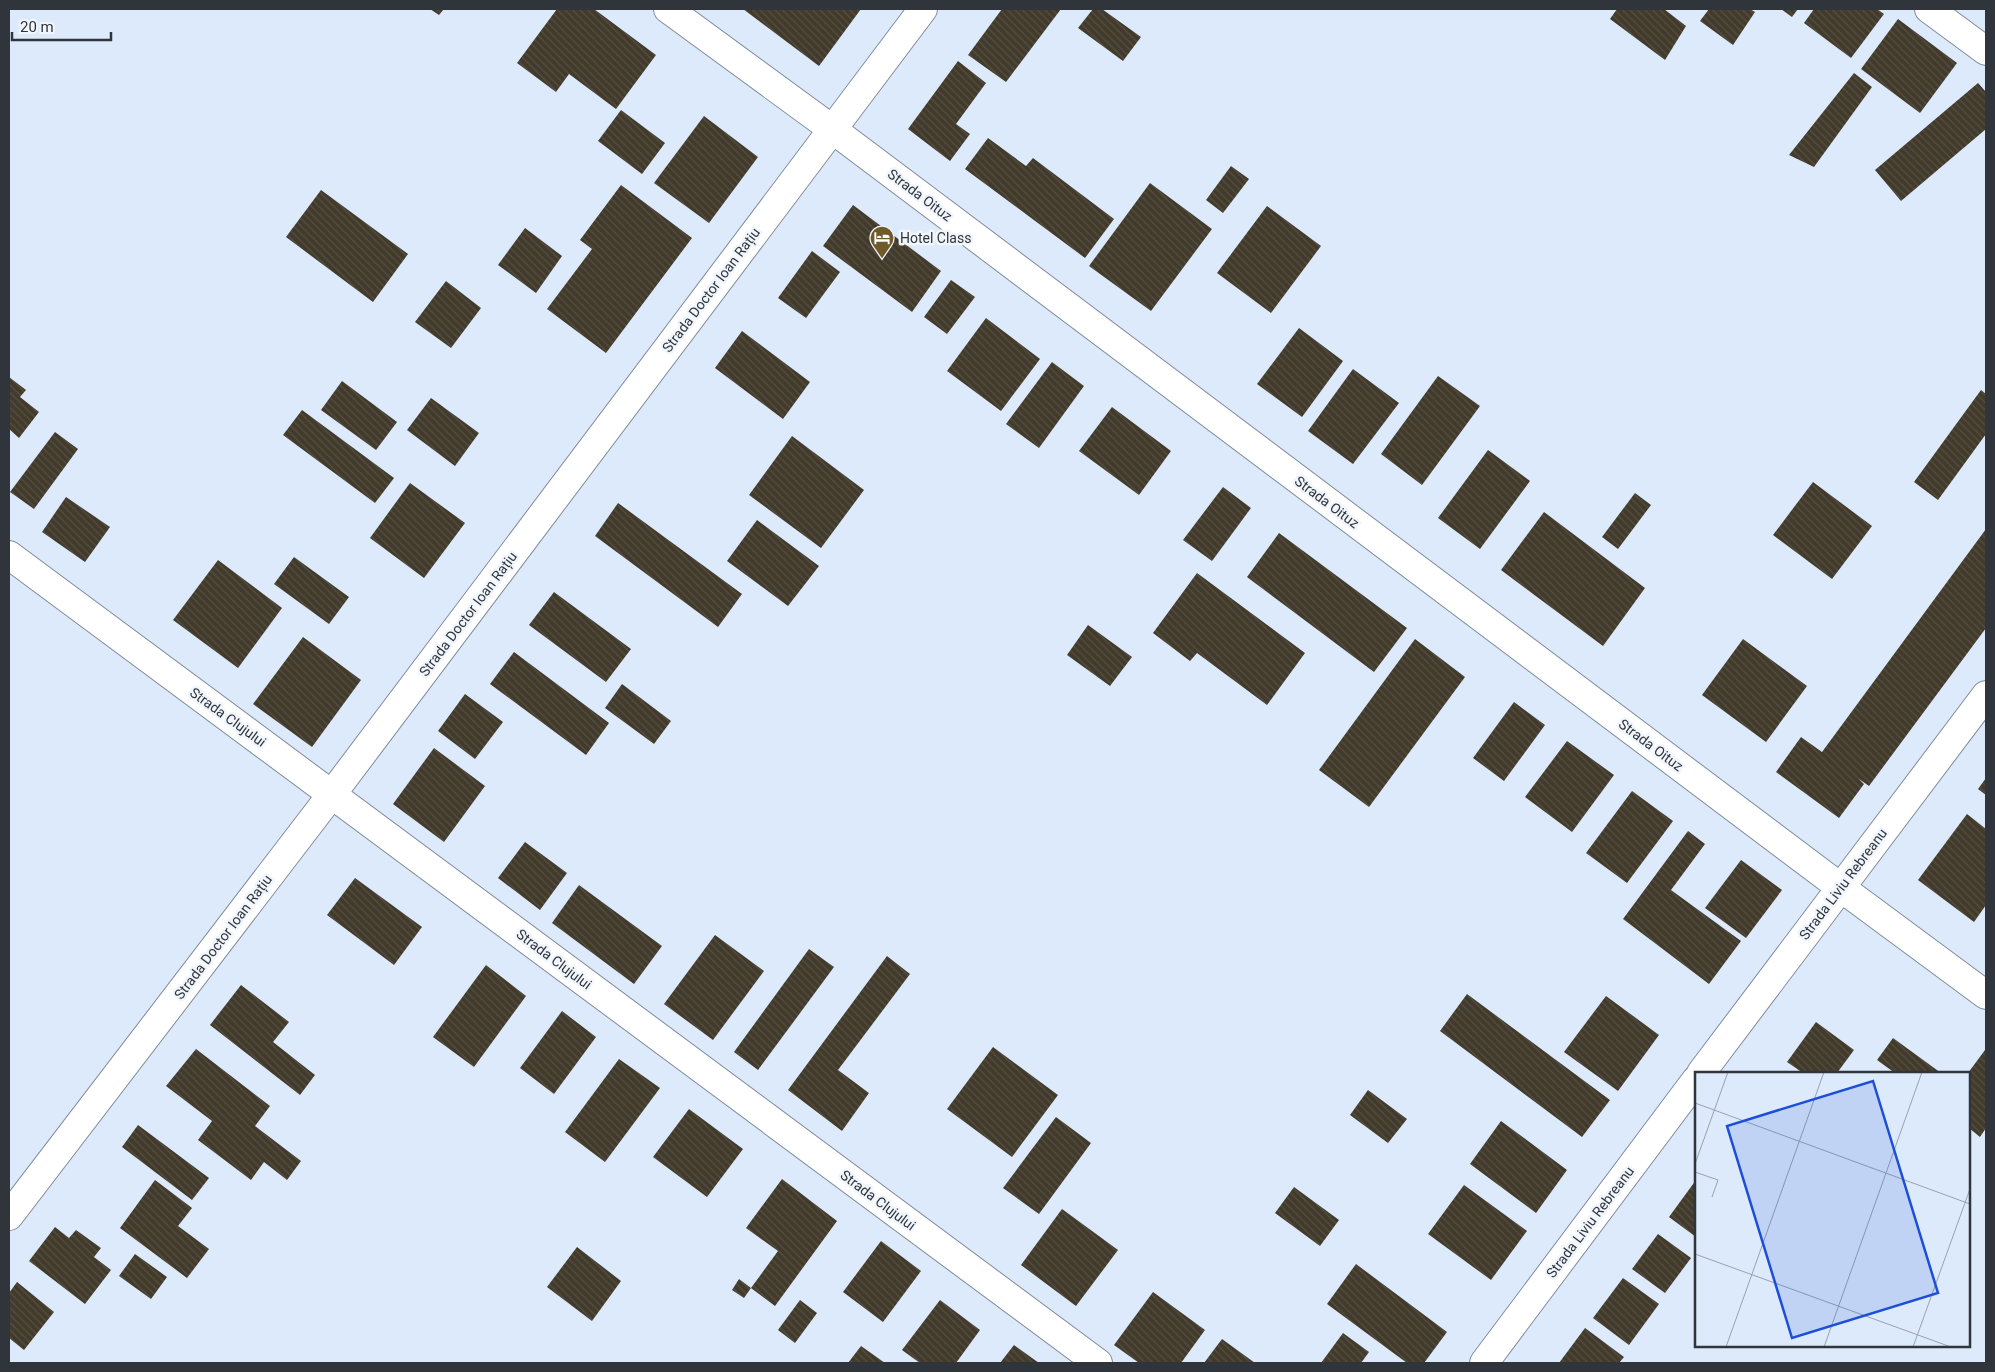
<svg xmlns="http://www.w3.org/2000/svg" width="1995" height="1372" font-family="Roboto,sans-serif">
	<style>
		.building { fill: url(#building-back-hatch) }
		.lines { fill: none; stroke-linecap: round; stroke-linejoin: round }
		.minor-casing { stroke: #808c9b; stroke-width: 30 }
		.minor { stroke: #fff; stroke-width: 28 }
		.labels { text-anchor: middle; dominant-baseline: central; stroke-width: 5; stroke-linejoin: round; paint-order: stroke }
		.street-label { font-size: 14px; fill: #30353b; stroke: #f1f6fd }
		.poi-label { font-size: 14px; fill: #30353b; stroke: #f1f6fd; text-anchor: start }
		.inset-road { fill: none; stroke: #98a2ae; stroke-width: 1 }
		.view { fill: #1d4ed8; fill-opacity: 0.15; stroke: #1d4ed8; stroke-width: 2.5 }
		.inset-edge { fill: none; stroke: #30353b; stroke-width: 2.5 }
	</style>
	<defs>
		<pattern id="building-back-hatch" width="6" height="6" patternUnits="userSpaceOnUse" patternTransform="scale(1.25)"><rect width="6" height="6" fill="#423b2c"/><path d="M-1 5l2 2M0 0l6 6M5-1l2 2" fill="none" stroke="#554f43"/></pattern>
	</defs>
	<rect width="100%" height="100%" fill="#ddeafb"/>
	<g class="building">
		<polygon points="430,9 444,9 439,15"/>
		<polygon points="557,9 594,9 656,55 616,109 569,74 556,92 517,63"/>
		<polygon points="743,9 861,9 819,66"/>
		<polygon points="1002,9 1061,9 1006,82 968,55"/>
		<polygon points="1093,9 1102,9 1141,37 1123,61 1078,28"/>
		<polygon points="1617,9 1664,9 1686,26 1665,60 1610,19"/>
		<polygon points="1709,9 1750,9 1755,12 1733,45 1700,21"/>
		<polygon points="1781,9 1798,9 1792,17"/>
		<polygon points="1814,9 1877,9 1884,14 1851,58 1804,23"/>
		<polygon points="1898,19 1957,63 1920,113 1861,69"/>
		<polygon points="958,61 986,83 956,124 970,134 950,161 908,129"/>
		<polygon points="1854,73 1872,87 1814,167 1789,155"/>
		<polygon points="1978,83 1986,92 1986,129 1901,201 1875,170"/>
		<polygon points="621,110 665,143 642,174 598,141"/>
		<polygon points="704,116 758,157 709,223 654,183"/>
		<polygon points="988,138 1026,166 1033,158 1114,219 1085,258 965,169"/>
		<polygon points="1231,166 1249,179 1223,213 1206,200"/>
		<polygon points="1150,183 1212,229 1151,311 1089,266"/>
		<polygon points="621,185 692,238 606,353 547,309 592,249 580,240"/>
		<polygon points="321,190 408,254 373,302 286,237"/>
		<polygon points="853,205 941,271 912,312 823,246"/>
		<polygon points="1267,206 1321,246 1271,313 1217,273"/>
		<polygon points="525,228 562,256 536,293 498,265"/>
		<polygon points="812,251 840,272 806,318 778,298"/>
		<polygon points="951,280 975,297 947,334 924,317"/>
		<polygon points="446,281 481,308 451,348 415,322"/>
		<polygon points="986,318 1040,359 1001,411 947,371"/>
		<polygon points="1299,328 1343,361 1302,417 1257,384"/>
		<polygon points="742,331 810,382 783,419 715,368"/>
		<polygon points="1052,362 1084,386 1039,448 1006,424"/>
		<polygon points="1353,369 1399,403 1353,464 1308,431"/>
		<polygon points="1438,376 1480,406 1422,485 1381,454"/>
		<polygon points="9,377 26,390 20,397 39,412 19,438 9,429"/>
		<polygon points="342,381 397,422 376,450 321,410"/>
		<polygon points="1981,390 1986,394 1986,434 1938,500 1914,482"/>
		<polygon points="431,398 479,433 455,466 407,430"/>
		<polygon points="1112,407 1171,451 1139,495 1079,451"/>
		<polygon points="302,410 394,478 375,503 283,435"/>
		<polygon points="55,432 78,449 34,509 10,492"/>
		<polygon points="792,436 864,490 821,548 749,495"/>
		<polygon points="1488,450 1530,481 1480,549 1438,518"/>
		<polygon points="1813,482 1872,526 1832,579 1773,535"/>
		<polygon points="410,483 465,523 424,578 370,538"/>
		<polygon points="1223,487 1251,508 1212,561 1183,540"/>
		<polygon points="1635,493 1651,505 1618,549 1602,537"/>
		<polygon points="66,497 110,527 85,562 42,532"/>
		<polygon points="618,503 742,594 718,627 595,536"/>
		<polygon points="1544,512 1645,588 1603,646 1501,570"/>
		<polygon points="757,520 819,566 788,606 727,561"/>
		<polygon points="1986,529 1986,628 1869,786 1859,779 1864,784 1839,818 1776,772 1801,737 1822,752"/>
		<polygon points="1279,533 1407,628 1374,672 1247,577"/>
		<polygon points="294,557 349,597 329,624 274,584"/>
		<polygon points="218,560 282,608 238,668 173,620"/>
		<polygon points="1197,573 1305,653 1267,705 1197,653 1190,661 1153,633"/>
		<polygon points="554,592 631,649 606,682 529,625"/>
		<polygon points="1088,625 1132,657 1110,686 1067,655"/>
		<polygon points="303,637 361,680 312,747 253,704"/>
		<polygon points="1415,639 1465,677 1369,807 1319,770"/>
		<polygon points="1743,639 1807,686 1766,742 1702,695"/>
		<polygon points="514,652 609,723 586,755 490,684"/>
		<polygon points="622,684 671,721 654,744 605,708"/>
		<polygon points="465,694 503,722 475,759 438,731"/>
		<polygon points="1514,702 1545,725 1504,781 1473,758"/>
		<polygon points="1567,741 1614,775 1572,832 1525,797"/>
		<polygon points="434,748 485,786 444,842 393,804"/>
		<polygon points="1986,778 1986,795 1978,789"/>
		<polygon points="1632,791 1673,821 1627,883 1586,853"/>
		<polygon points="1967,814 1986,829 1986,905 1974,922 1918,880"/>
		<polygon points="1688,831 1705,844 1671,890 1741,941 1709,984 1623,919"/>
		<polygon points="525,842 567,873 540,910 498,878"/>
		<polygon points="1741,860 1782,890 1746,938 1705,908"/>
		<polygon points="355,878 422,927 394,965 327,915"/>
		<polygon points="579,885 662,946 634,984 552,923"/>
		<polygon points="715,935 764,971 713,1040 664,1004"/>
		<polygon points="809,949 834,967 758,1070 734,1052"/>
		<polygon points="887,956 910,974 838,1070 869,1093 842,1131 788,1090"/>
		<polygon points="486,965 526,996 474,1067 433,1037"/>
		<polygon points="241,985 289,1022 273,1042 315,1075 300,1095 210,1025"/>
		<polygon points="1467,994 1610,1100 1582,1137 1440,1031"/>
		<polygon points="1606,996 1659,1035 1618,1091 1564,1052"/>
		<polygon points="562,1011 596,1037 554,1094 520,1068"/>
		<polygon points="1816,1022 1854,1050 1837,1073 1803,1073 1787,1062"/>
		<polygon points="1893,1038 1941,1073 1895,1073 1877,1060"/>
		<polygon points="993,1047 1058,1095 1012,1157 947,1109"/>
		<polygon points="196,1049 270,1106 255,1126 301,1161 287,1180 264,1162 251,1180 198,1140 212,1121 166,1086"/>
		<polygon points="1985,1050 1986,1052 1986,1128 1980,1137 1969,1128 1968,1073"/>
		<polygon points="619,1059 660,1088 605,1162 565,1132"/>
		<polygon points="1368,1090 1407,1119 1388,1143 1350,1115"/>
		<polygon points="689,1109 743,1149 707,1197 653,1157"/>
		<polygon points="1056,1117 1091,1143 1039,1214 1003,1188"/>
		<polygon points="1501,1121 1567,1170 1536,1213 1470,1164"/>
		<polygon points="138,1125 209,1178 192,1200 122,1147"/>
		<polygon points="782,1179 837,1221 775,1306 751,1288 778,1251 746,1228"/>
		<polygon points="155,1180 192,1208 178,1226 209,1249 187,1278 120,1228"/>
		<polygon points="1696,1180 1696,1237 1669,1217"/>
		<polygon points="1464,1185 1527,1231 1491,1280 1428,1234"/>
		<polygon points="1294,1187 1339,1220 1320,1246 1275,1213"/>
		<polygon points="1062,1209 1118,1250 1076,1306 1021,1265"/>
		<polygon points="55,1227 69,1238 76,1230 101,1248 94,1257 111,1270 85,1304 29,1261"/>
		<polygon points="1658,1234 1691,1258 1665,1293 1632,1269"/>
		<polygon points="881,1241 921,1271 883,1322 843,1292"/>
		<polygon points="577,1247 621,1281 592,1321 547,1287"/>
		<polygon points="135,1254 167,1277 151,1299 119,1276"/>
		<polygon points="1356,1264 1447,1332 1424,1363 1407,1363 1327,1304"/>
		<polygon points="1623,1278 1659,1304 1629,1345 1593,1318"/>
		<polygon points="739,1279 751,1288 744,1298 732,1290"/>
		<polygon points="17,1282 54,1312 24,1350 9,1338 9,1293"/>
		<polygon points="1153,1292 1205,1330 1181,1363 1139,1363 1114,1345"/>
		<polygon points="800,1300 817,1313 795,1343 778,1330"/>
		<polygon points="940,1300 980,1330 956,1363 920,1363 902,1350"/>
		<polygon points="1585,1328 1624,1357 1619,1363 1559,1363"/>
		<polygon points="1343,1333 1369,1352 1361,1363 1321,1363"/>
		<polygon points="1222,1339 1255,1363 1204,1363"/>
		<polygon points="1014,1345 1039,1363 1000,1363"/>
		<polygon points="861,1346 885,1363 848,1363"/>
	</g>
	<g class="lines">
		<defs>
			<g id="minor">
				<polyline points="668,9 832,129 1840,887 1986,995"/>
				<polyline points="1929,9 1986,51"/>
				<polyline points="9,555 1098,1363"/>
				<polyline points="1701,1073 1986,695"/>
				<polyline points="9,1216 332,794 923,9"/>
				<polyline points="1484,1363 1696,1080"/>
			</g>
		</defs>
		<use href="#minor" class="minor-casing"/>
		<use href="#minor" class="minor"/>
	</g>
	<defs>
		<symbol id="hotel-pin" viewBox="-11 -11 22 30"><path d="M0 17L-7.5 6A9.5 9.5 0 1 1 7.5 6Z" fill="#715a2a" stroke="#f1f6fd"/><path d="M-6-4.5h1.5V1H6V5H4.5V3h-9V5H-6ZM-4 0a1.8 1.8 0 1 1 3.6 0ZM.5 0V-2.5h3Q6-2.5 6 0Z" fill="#fff"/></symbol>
	</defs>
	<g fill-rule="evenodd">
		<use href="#hotel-pin" x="868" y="224" width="28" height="38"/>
	</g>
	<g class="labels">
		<g class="street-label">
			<text transform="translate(920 195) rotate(37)">Strada Oituz</text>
			<text transform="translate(711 290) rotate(-53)">Strada Doctor Ioan Rațiu</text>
			<text transform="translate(1327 502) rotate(37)">Strada Oituz</text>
			<text transform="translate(468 614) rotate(-53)">Strada Doctor Ioan Rațiu</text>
			<text transform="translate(228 717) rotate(36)">Strada Clujului</text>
			<text transform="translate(1651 745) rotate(37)">Strada Oituz</text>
			<text transform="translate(1843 884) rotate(-53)">Strada Liviu Rebreanu</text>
			<text transform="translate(223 937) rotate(-53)">Strada Doctor Ioan Rațiu</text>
			<text transform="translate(554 959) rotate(37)">Strada Clujului</text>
			<text transform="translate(878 1200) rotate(37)">Strada Clujului</text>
			<text transform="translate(1590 1222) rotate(-53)">Strada Liviu Rebreanu</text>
		</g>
		<g class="poi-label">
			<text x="900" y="238">Hotel Class</text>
		</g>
	</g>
	<g transform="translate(1695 1072)">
		<rect width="275" height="275" fill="#ddeafb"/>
		<path class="inset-road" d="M0,31L275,132M0,92L33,0M0,100L23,108L17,125M0,182L256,275M31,275L129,0M129,275L227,0M218,275L275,117"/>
		<path class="view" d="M178,9L243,221L97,266L32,54Z"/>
		<rect width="275" height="275" class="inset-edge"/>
	</g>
	<rect width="1995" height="1372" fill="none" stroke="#30353b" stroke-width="20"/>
	<path d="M12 32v8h99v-8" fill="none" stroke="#30353b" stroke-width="2.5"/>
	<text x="20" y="32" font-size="15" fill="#30353b" stroke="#f1f6fd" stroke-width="4" paint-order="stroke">20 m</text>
</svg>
